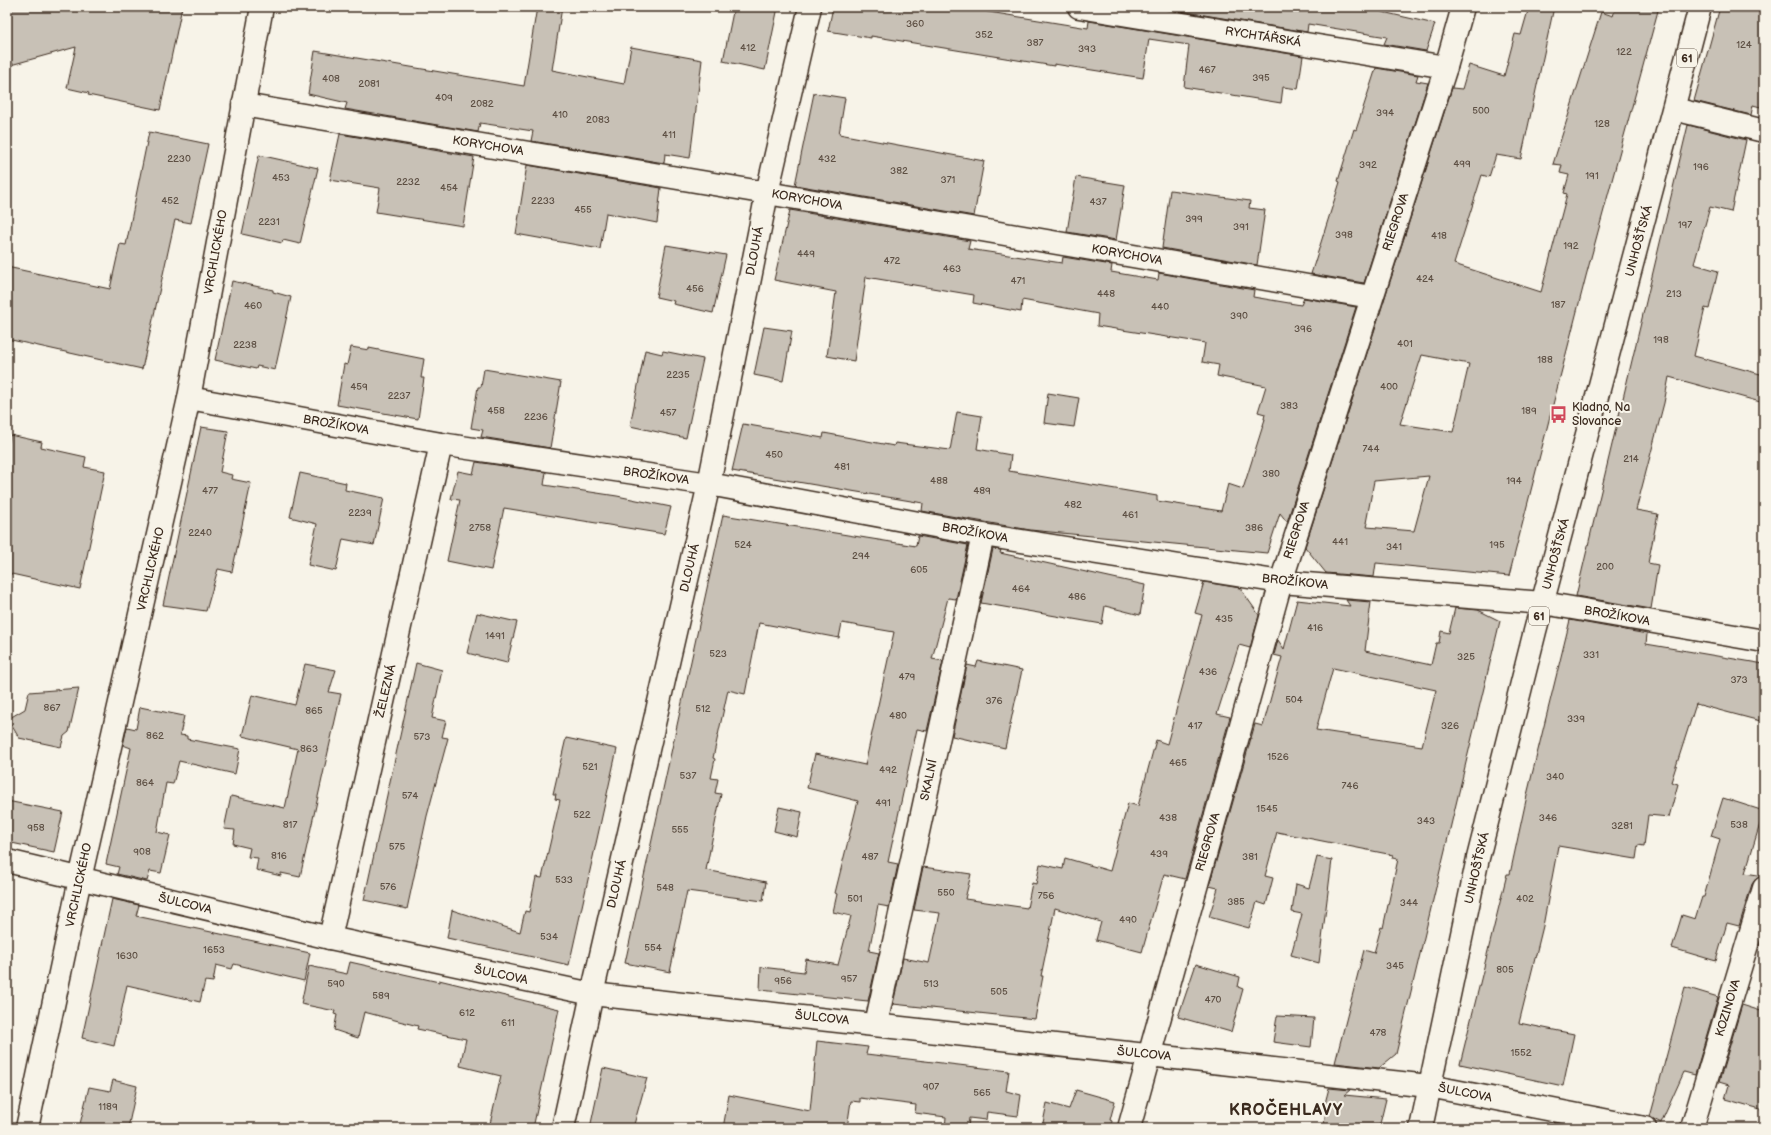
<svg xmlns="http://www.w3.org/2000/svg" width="1771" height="1135" font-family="'Balsamiq Sans',sans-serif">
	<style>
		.building { fill: #c8c1b6; stroke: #3b2a1e; fill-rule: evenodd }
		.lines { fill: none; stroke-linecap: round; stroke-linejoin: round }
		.minor-casing { stroke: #3b2a1e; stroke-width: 25 }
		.major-casing { stroke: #3b2a1e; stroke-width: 25 }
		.minor { stroke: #f7f3e8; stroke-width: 22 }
		.major { stroke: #f7f3e8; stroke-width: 22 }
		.labels { text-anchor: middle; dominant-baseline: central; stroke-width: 4; stroke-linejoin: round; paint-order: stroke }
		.number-label { font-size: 10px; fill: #5e5044 }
		.shield { fill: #f7f3e8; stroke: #73665b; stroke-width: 1 }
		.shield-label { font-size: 11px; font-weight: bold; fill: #3b2a1e }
		.street-label { font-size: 12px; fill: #3b2a1e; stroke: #f7f3e8 }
		.poi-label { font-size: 12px; fill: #3b2a1e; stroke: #f7f3e8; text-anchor: start }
		.district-label { font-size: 16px; font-weight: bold; letter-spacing: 1px; fill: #3b2a1e; stroke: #f7f3e8 }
	</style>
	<rect width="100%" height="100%" fill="#f7f3e8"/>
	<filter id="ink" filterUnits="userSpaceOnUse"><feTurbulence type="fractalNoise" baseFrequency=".025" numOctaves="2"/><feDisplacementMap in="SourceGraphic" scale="8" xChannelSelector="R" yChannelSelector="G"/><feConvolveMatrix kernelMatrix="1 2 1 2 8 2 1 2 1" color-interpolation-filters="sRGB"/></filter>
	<g filter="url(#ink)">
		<g class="building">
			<polygon points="7,7 182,7 160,110 88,95 89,93 67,88 76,47 7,66"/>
			<polygon points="537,7 562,7 552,70 624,84 631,47 702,60 690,158 665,154 664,163 531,141 533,131 480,123 478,132 345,109 347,103 308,94 315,51 524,86"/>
			<polygon points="734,7 778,7 765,70 723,61"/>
			<polygon points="833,7 958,7 1088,28 1089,21 1303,56 1298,89 1283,87 1281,103 1184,87 1189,45 1149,39 1143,78 1054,64 1054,66 871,36 871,38 828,31"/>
			<polygon points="1156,7 1379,7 1378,11 1435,24 1426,51 1384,44 1387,37 1308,24 1307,32"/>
			<path d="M1529,7H1554L1521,159L1496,155L1489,177L1482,175L1454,264L1541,292L1567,194L1564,193L1569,175L1560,173L1562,165L1553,164L1601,12L1613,16L1616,7H1659L1586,276L1509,576L1376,563L1374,577L1326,573L1305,547L1452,88L1462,89L1469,65L1504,76L1515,34L1521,35ZM1422,355L1469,364L1453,432L1400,424ZM1429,476L1414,531L1367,527L1368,523H1366L1374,481Z"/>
			<polygon points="1720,7 1764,7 1764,108 1753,105 1751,115 1694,101"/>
			<polygon points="1376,68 1418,75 1416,81 1428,83 1364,283 1311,274 1340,182 1338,181 1354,129 1356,130"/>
			<polygon points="814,93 845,98 839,134 984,161 974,216 795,185"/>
			<polygon points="1688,125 1746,140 1731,212 1710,207 1694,264 1718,271 1709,309 1705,308 1694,356 1764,375 1764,403 1669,377 1664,403 1636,510 1658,514 1648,563 1658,565 1651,609 1576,596"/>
			<polygon points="149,132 208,144 191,223 175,220 142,369 7,339 7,267 110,289 120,244 126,245"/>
			<polygon points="340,134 474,157 463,226 376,212 380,188 330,180"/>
			<polygon points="259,155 318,168 300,244 283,240 282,243 242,234"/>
			<polygon points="527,165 661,188 657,223 606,213 600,249 516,234"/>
			<polygon points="1076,177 1125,185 1116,240 1067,232"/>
			<polygon points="1170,190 1250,201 1249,208 1265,210 1257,265 1162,248"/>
			<polygon points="790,210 970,241 968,249 1062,263 1063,257 1112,265 1111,272 1158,280 1159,273 1254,290 1253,297 1301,305 1304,298 1356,307 1287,522 1280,513 1267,553 1030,530 922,511 923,503 732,471 743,424 823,438 824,433 894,446 895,443 950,450 957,412 982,416 977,449 1011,455 1009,471 1157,496 1157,501 1221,511 1228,484 1243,489 1265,419 1264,419 1265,414 1258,412 1266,386 1217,376 1219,365 1202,362 1205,343 1097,326 1098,314 1022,300 1021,312 973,303 974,295 866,277 854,361 827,356 836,292 774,280"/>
			<polygon points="666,245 726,255 713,313 673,304 674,301 656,297"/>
			<polygon points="232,281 273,290 273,292 291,297 275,370 257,366 256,369 215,360"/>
			<polygon points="764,327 792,331 783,381 754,375"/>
			<polygon points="351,347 369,350 369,348 424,359 421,378 424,378 418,419 337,405 344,364 347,365"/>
			<polygon points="645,350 662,354 663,351 703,359 686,438 630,426"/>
			<polygon points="484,369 561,382 550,448 481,437 483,430 471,428 478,387 481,387"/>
			<polygon points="1048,393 1079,398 1074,427 1044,423"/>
			<polygon points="201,427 228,431 220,472 232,475 231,479 251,483 232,572 218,569 206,611 163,605"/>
			<polygon points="10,435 42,442 41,447 86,457 84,467 105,471 80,589 7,573 7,451"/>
			<polygon points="476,462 546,472 544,485 617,496 671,507 664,534 504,508 491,570 447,561 460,500 451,499 458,471 473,474"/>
			<polygon points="300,473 346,483 345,490 384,498 374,545 343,539 336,571 308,565 317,524 290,517"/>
			<polygon points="723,515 916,546 918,536 968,545 956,599 948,598 932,659 943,661 927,731 917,729 893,839 888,862 898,864 889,907 878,905 869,951 879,953 868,1001 760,990 761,967 804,972 806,959 838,965 851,916 833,912 837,894 835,893 858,801 807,788 815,754 865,765 894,632 842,623 839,638 759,623 745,694 728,690 713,758 715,759 711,778 718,779 715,793 721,794 706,870 766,882 763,901 687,891 670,972 625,963"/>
			<polygon points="993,549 1001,550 1000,553 1145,585 1140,615 1105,606 1102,624 981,603"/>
			<polygon points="1204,582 1240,588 1259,615 1250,648 1239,645 1217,714 1230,717 1185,879 1164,874 1142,952 1096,940 1101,922 1055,908 1041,976 1043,976 1035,1019 893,1004 903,958 929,963 940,913 914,910 923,867 971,874 965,899 1027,908 1032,883 1036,884 1040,864 1063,869 1065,858 1110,871 1128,803 1138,806 1156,740 1167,744 1202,615 1195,613"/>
			<path d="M1297,600L1350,606L1346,600L1371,602L1365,651L1431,665L1436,643H1439L1441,631L1449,633L1455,608L1478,610L1500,621L1396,1054L1379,1068L1335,1063L1364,950L1374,953L1381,927L1383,928L1398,859L1392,858L1393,855L1277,832L1265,876L1273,878L1266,905L1257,902L1249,928L1209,917L1218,888L1209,886L1255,724L1263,726L1282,657L1274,655L1278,640L1284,649ZM1333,668L1436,690L1422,746L1316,730Z"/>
			<polygon points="477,613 517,622 507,663 467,653"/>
			<polygon points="1570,620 1647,634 1646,644 1764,664 1764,722 1696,704 1671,782 1678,784 1669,817 1648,815 1644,846 1638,845 1636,859 1558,846 1543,926 1519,1023 1574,1034 1563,1086 1460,1064 1507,874 1510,874 1528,791"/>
			<polygon points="978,661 1022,670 1005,748 952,736 967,665 976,667"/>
			<polygon points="416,663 442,670 432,718 446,721 442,737 448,738 427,816 407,909 364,900"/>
			<polygon points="305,664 336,670 329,692 341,694 300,877 281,873 281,876 256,870 258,858 248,857 250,848 233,844 235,830 224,829 231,796 285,808 298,749 242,736 252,695 295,705"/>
			<polygon points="79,688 69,732 64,736 61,747 19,738 8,719 25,709 29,692"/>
			<polygon points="140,707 184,716 180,735 187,736 187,739 240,749 235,774 179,761 173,784 166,783 157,832 170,835 161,873 150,871 147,881 117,874 119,867 106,864 131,748 123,745 127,727 136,729"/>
			<polygon points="566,738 617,749 569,965 447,938 452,910 520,932 525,911 529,912 536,877 542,878 560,800 555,799 556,794 553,794"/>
			<polygon points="1723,798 1764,811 1745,873 1764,876 1756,879 1752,884 1739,926 1727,923 1716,961 1672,948 1682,915 1695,919 1702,897 1704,897 1720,839 1711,836"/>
			<polygon points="7,801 63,812 54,852 7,842"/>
			<polygon points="779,807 802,812 797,837 774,831"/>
			<polygon points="1317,857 1332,860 1319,963 1291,955 1302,914 1292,912 1296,884 1309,888"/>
			<polygon points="112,899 139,905 136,916 310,953 304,981 234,964 232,969 216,965 213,982 205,981 200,1002 127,985 114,1046 82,1038"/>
			<polygon points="350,962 439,982 439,980 559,1009 533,1128 489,1128 501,1076 460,1066 466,1039 417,1029 418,1026 364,1012 358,1038 334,1030 337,1015 334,1014 335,1011 301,1004 309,966 347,974"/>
			<polygon points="1196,964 1240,977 1238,987 1243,989 1231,1032 1178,1017"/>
			<polygon points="1685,987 1718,997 1695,1075 1684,1072 1661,1123 1650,1117"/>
			<polygon points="1742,1005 1764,1012 1764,1110 1725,1099 1729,1085 1719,1082"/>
			<polygon points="1277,1016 1314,1018 1311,1047 1273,1042"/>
			<polygon points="817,1041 868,1047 866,1054 1009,1071 1006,1091 1021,1095 1018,1116 987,1112 986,1120 969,1118 968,1128 945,1128 946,1117 915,1113 916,1105 860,1098 860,1102 851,1101 847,1128 723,1128 729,1095 810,1111"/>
			<polygon points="603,1068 647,1078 633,1128 590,1128"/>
			<polygon points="113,1080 137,1086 128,1128 79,1128 89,1087 110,1091"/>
			<polygon points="1329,1088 1350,1090 1344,1095 1386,1099 1379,1128 1349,1128 1324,1125 1326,1109 1323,1111"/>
			<polygon points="1076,1090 1115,1101 1110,1120 1112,1121 1111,1128 1042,1128 1047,1103 1069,1109"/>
		</g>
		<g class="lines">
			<defs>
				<g id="minor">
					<polyline points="1079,7 1446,67"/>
					<polyline points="243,105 767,193 1371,297"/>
					<polyline points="1674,109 1764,131"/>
					<polyline points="189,398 441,444 709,484 983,535 1281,582 1543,603 1764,641"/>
					<polyline points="7,861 330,938 592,994 1429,1086 1645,1128"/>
					<polyline points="330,938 441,444"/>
					<polyline points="876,1024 983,535"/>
					<polyline points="27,1128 80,879 189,398 262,7"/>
					<polyline points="563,1128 592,994 709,484 767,193 810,7"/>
					<polyline points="1129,1128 1281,582 1446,67 1463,7"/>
					<polyline points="1692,1128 1764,888"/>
				</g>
				<polyline id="major" points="1421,1128 1478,858 1535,631 1700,7"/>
			</defs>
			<use href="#minor" class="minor-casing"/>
			<use href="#major" class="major-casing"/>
			<use href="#minor" class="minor"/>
			<use href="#major" class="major"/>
		</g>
	</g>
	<defs>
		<symbol id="bus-bare" viewBox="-9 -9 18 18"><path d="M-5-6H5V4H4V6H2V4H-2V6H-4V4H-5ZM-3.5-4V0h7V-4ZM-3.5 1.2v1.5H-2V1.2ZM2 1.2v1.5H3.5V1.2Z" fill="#d1495b" stroke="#f7f3e8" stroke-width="2.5" paint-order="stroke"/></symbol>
	</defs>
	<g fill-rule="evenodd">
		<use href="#bus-bare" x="1546" y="402" width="25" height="25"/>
	</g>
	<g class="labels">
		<g class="number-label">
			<text x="915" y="24">360</text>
			<text x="984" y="35">352</text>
			<text x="1035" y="43">387</text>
			<text x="1744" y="45">124</text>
			<text x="748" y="48">412</text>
			<text x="1087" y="49">393</text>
			<text x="1624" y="52">122</text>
			<text x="1207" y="70">467</text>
			<text x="1261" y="78">395</text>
			<text x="331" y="79">408</text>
			<text x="369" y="84">2081</text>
			<text x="444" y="98">409</text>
			<text x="482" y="104">2082</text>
			<text x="1481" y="111">500</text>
			<text x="1385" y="113">394</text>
			<text x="560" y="115">410</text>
			<text x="598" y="120">2083</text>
			<text x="1602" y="124">128</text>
			<text x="669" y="135">411</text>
			<text x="179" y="159">2230</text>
			<text x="827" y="159">432</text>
			<text x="1462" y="164">499</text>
			<text x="1368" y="165">392</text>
			<text x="1701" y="167">196</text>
			<text x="899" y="171">382</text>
			<text x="1592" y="176">191</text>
			<text x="281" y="178">453</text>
			<text x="948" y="180">371</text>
			<text x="408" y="182">2232</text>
			<text x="449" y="188">454</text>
			<text x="170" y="201">452</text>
			<text x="543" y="201">2233</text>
			<text x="1098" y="202">437</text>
			<text x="583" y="210">455</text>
			<text x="1194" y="219">399</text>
			<text x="269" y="222">2231</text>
			<text x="1685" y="225">197</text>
			<text x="1241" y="227">391</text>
			<text x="1344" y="235">398</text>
			<text x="1439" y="236">418</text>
			<text x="1571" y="246">192</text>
			<text x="806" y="254">449</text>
			<text x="892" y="261">472</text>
			<text x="952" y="269">463</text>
			<text x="1425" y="279">424</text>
			<text x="1018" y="281">471</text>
			<text x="695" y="289">456</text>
			<text x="1106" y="294">448</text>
			<text x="1674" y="294">213</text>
			<text x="1558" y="305">187</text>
			<text x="253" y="306">460</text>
			<text x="1160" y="307">440</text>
			<text x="1239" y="316">390</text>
			<text x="1303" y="329">396</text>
			<text x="1661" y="340">198</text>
			<text x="1405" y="344">401</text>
			<text x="245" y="345">2238</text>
			<text x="1545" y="360">188</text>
			<text x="678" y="375">2235</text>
			<text x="359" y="387">459</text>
			<text x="1389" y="387">400</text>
			<text x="399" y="396">2237</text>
			<text x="1289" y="406">383</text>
			<text x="496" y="411">458</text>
			<text x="1529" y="411">189</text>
			<text x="668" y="413">457</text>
			<text x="536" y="417">2236</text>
			<text x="1371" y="449">744</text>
			<text x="774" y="455">450</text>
			<text x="1631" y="459">214</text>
			<text x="842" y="467">481</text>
			<text x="1271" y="474">380</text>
			<text x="939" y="481">488</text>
			<text x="1514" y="481">194</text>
			<text x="210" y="491">477</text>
			<text x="982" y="491">489</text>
			<text x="1073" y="505">482</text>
			<text x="360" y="513">2239</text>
			<text x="1130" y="515">461</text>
			<text x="480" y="528">2758</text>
			<text x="1254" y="528">386</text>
			<text x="200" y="533">2240</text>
			<text x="1340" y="542">441</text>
			<text x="743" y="545">524</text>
			<text x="1497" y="545">195</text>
			<text x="1394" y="547">341</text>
			<text x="861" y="556">294</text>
			<text x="1605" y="567">200</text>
			<text x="919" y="570">605</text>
			<text x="1021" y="589">464</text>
			<text x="1077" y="597">486</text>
			<text x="1224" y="619">435</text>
			<text x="1315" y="628">416</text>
			<text x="495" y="636">1491</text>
			<text x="718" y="654">523</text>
			<text x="1591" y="655">331</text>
			<text x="1466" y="657">325</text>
			<text x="1208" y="672">436</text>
			<text x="907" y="677">479</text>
			<text x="1739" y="680">373</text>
			<text x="1294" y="700">504</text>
			<text x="994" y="701">376</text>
			<text x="52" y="708">867</text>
			<text x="703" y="709">512</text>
			<text x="314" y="711">865</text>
			<text x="898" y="716">480</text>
			<text x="1576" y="719">339</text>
			<text x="1195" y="726">417</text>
			<text x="1450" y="726">326</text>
			<text x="155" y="736">862</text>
			<text x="422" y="737">573</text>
			<text x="309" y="749">863</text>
			<text x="1278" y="757">1526</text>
			<text x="1178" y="763">465</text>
			<text x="590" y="767">521</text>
			<text x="888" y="770">492</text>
			<text x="688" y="776">537</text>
			<text x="1555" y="777">340</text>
			<text x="145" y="783">864</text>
			<text x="1350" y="786">746</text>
			<text x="410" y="796">574</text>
			<text x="883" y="803">491</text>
			<text x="1267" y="809">1545</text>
			<text x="582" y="815">522</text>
			<text x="1168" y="818">438</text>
			<text x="1548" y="818">346</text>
			<text x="1426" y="821">343</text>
			<text x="290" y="825">817</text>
			<text x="1739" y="825">538</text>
			<text x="1622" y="826">3281</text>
			<text x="36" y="828">958</text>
			<text x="680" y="830">555</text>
			<text x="397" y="847">575</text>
			<text x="142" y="852">908</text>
			<text x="1159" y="854">439</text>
			<text x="279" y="856">816</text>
			<text x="870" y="857">487</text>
			<text x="1250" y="857">381</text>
			<text x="564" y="880">533</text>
			<text x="388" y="887">576</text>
			<text x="665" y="888">548</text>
			<text x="946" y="893">550</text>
			<text x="1046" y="896">756</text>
			<text x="855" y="899">501</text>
			<text x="1525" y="899">402</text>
			<text x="1236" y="902">385</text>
			<text x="1409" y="903">344</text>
			<text x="1128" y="920">490</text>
			<text x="549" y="937">534</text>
			<text x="653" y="948">554</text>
			<text x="214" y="950">1653</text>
			<text x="127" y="956">1630</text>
			<text x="1395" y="966">345</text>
			<text x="1505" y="970">805</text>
			<text x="849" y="979">957</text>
			<text x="783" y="981">956</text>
			<text x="336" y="984">590</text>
			<text x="931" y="984">513</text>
			<text x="999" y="992">505</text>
			<text x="381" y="996">589</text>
			<text x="1213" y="1000">470</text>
			<text x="467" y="1013">612</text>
			<text x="508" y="1023">611</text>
			<text x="1378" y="1033">478</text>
			<text x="1521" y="1053">1552</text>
			<text x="931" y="1087">907</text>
			<text x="982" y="1093">565</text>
			<text x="108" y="1107">1189</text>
		</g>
		<g class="shield">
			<rect x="1677" y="49" width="20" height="18" rx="3"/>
			<rect x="1529" y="607" width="20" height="18" rx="3"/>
		</g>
		<g class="shield-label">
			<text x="1687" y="58">61</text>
			<text x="1539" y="616">61</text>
		</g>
		<g class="street-label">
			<text transform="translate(1263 37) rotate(9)">RYCHTÁŘSKÁ</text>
			<text transform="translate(488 146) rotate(9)">KORYCHOVA</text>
			<text transform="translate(807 200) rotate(10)">KORYCHOVA</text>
			<text transform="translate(1396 222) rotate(-72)">RIEGROVA</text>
			<text transform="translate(1639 241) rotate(-75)">UNHOŠŤSKÁ</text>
			<text transform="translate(755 251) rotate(-79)">DLOUHÁ</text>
			<text transform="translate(216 252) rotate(-80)">VRCHLICKÉHO</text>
			<text transform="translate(1127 255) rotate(10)">KORYCHOVA</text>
			<text transform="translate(336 425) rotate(10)">BROŽÍKOVA</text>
			<text transform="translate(656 476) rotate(8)">BROŽÍKOVA</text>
			<text transform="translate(1297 530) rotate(-72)">RIEGROVA</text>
			<text transform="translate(975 533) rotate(10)">BROŽÍKOVA</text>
			<text transform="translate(1556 554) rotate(-75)">UNHOŠŤSKÁ</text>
			<text transform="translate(690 568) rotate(-77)">DLOUHÁ</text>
			<text transform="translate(151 569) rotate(-77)">VRCHLICKÉHO</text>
			<text transform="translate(1295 582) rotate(6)">BROŽÍKOVA</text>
			<text transform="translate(1617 616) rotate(10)">BROŽÍKOVA</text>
			<text transform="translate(386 691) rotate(-77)">ŽELEZNÁ</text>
			<text transform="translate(929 780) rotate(-78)">SKALNÍ</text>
			<text transform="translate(1208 842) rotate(-74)">RIEGROVA</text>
			<text transform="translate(1477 868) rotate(-77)">UNHOŠŤSKÁ</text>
			<text transform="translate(617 884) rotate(-77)">DLOUHÁ</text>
			<text transform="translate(79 885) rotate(-78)">VRCHLICKÉHO</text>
			<text transform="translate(185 904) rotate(13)">ŠULCOVA</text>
			<text transform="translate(501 975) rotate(12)">ŠULCOVA</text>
			<text transform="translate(1728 1008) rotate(-73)">KOZINOVA</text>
			<text transform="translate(822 1018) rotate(6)">ŠULCOVA</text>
			<text transform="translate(1144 1054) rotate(6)">ŠULCOVA</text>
			<text transform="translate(1465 1093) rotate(11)">ŠULCOVA</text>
		</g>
		<g class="poi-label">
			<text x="1572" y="407">Kladno, Na<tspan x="1572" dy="14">Slovance</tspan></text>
		</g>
		<g class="district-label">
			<text x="1286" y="1110">KROČEHLAVY</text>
		</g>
	</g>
	<rect width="1771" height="1135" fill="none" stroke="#f7f3e8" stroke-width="24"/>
	<rect x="12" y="12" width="1747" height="1111" fill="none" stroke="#3b2a1e" stroke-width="1.5" filter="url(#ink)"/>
</svg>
